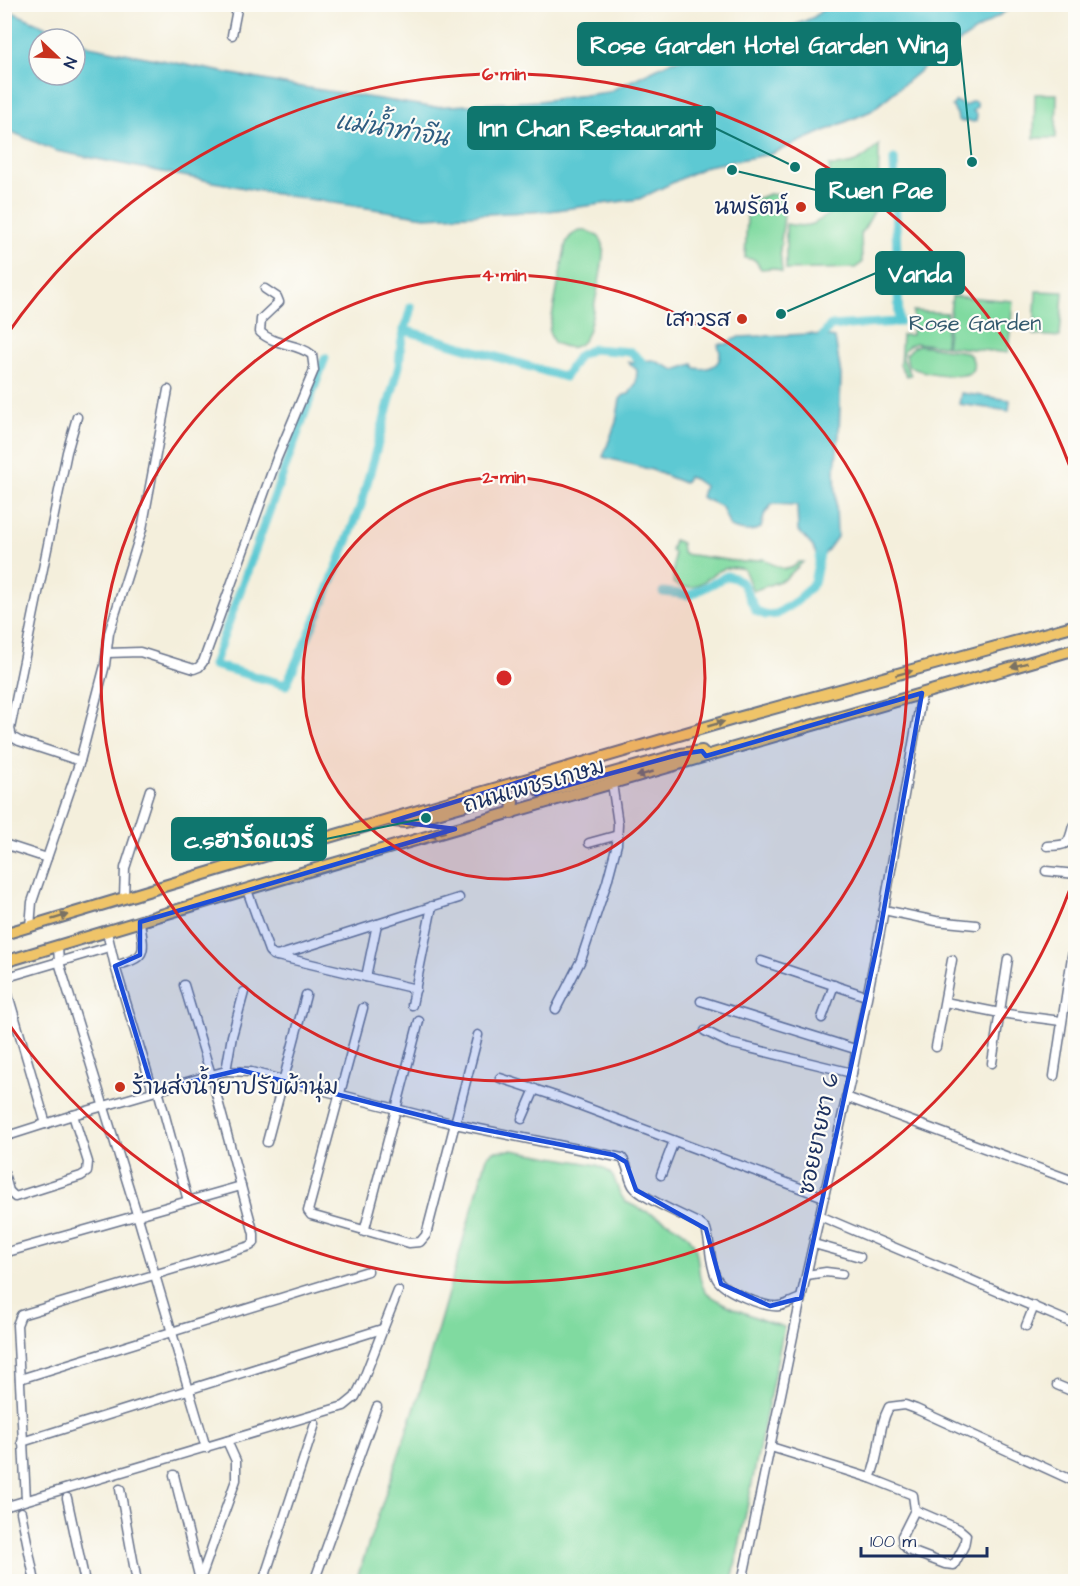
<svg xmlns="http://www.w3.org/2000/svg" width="1080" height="1586" font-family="'Architects Daughter','Playpen Sans Thai',sans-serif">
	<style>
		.green { fill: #80daa0; stroke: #4e847f; stroke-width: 1.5 }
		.water { fill: #5dc9d3; stroke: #3c7c98; stroke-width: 1.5 }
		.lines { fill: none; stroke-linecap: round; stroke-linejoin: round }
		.canal { stroke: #5dc9d3; stroke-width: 9 }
		.minor-casing { stroke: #67728a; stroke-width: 11 }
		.major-casing { stroke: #67728a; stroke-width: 14 }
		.minor { stroke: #fff; stroke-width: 8 }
		.major { stroke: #efc469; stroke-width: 10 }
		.oneway { fill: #7a7263 }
		.marked { fill: #1d4ed8; fill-opacity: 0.2; stroke: #1d4ed8; stroke-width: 4.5; stroke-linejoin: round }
		.ring { fill: none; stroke: #d62828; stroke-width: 3 }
		.poi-dot { fill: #c8321e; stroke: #fdfcf7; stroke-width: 2 }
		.labels { text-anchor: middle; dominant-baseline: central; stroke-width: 4.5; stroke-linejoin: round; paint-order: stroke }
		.poi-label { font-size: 22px; fill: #1b2f5e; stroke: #fdfcf7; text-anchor: end }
		.park-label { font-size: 22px; fill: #345a6e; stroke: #fdfcf7 }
		.street-label { font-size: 22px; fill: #1b2f5e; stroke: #fdfcf7 }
		.water-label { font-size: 24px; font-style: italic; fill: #2f5d81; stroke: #fdfcf7 }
		.centre { fill: #d62828; stroke: #fdfcf7; stroke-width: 3 }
		.ring-label { font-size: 18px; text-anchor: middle; font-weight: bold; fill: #d62828; stroke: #fdfcf7; stroke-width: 4.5; stroke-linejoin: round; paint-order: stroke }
		.leader { fill: none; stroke: #0f766e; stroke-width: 2 }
		.callout-dot { fill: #0f766e; stroke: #fdfcf7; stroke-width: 2 }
		.callout { fill: #0f766e; stroke: #0f766e; stroke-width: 2 }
		.callout-label { font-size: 24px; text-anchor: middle; font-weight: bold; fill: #fff }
	</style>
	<rect width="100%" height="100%" fill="#fdfcf7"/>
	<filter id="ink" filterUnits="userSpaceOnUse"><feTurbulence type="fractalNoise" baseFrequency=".0167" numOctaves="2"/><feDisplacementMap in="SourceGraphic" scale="12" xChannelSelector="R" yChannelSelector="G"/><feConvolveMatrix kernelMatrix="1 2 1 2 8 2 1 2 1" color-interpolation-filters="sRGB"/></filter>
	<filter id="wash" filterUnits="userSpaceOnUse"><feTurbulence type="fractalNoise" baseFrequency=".008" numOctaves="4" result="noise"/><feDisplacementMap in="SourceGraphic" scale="24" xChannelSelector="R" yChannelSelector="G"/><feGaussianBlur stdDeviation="1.35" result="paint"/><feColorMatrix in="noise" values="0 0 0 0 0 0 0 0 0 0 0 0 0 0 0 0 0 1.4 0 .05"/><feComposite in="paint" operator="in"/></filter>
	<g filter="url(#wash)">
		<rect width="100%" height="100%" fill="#f4efdc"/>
		<g class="green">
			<polygon points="1035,94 1057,94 1056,138 1034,138"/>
			<path d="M879,145L878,205L861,234L862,263L855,268L786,270V224C810,229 816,224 835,209L829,166C854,166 861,161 879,145Z"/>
			<polygon points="769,194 778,195 784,216 780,250 782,272 773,268 761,269 755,260 745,258 748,199 759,198"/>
			<path d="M580,231C589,230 600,234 603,244C606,255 592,318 588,332C586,337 582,344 576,346C569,350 561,345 554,343L549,332L566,243C569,236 573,233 580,231Z"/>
			<polygon points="1036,291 1063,292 1060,337 1034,335"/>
			<polygon points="952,296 1013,301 1008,353 946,346"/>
			<path d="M913,311L947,313L945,346L915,343C894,351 905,363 911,375L907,376L900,365L902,335H912Z"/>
			<path d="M919,345L966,352C976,358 977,374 963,375C952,377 914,372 908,365L906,355L913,347Z"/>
			<path d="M674,540L681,543L682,552L684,554L743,562L763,559C774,565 789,576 798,562H803L785,579L753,591L744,569C709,559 704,601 673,583L674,553L671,551Z"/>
			<path d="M512,1150L597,1165C622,1176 611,1185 626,1202C642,1210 680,1225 690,1238C701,1252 696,1272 703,1287C709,1302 767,1322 784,1327L732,1581H356L418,1398L487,1157L494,1151Z"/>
		</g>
		<g class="water">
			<polygon points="829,4 1015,5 938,56 871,111 771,154 707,166 639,199 549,211 425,217 270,193 56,151 5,129 5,9 74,39 39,39 39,75 75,75 75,39 89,46 289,85 431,107 539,101 608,92 672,61 743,47 814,17"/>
			<polygon points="956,101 965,106 972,101 977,102 977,107 973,111 977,115 976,121 973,122 968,120 962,122 958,120 957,114 952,106"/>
			<path d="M810,334L835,338L841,375L839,434L835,470L837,537L824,555L816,554L813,547L798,530L797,505L772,504L764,515L761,528C750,533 741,531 730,527L722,507L701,497L704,486L694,479L688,477L684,483L652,470L603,457L616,422L620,399L624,395L629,394L636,383L637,370L628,362L653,360L675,370L693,364L695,368C705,370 720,368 720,354C720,350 718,347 718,344H728L731,340L739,337Z"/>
			<polygon points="961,393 1010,400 1009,411 959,404"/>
		</g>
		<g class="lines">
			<g class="canal">
				<polyline points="404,330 565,377 578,356 592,349 631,352 641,361"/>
				<polyline points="823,336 830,326 899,322 894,159"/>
				<polyline points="325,358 213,665 286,685 323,603 361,505 399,366 401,344 411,307"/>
				<polyline points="663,592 690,595 727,576 735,578 743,584 756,611 766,615 777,614 798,600 814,583 820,554"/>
			</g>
		</g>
	</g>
	<g filter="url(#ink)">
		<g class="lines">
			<defs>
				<g id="minor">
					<polyline points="232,35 238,4"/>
					<polyline points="77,417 67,452 10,729 12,737 19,741 80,761"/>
					<path d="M107,653L140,652L194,669L199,667L203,662L277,458L314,370L312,355C298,343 275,346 260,332L261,319L279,302L277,297L265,289"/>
					<polyline points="589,843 618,835"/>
					<polyline points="4,844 47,858"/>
					<path d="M1047,846C1068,845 1068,846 1073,826L1076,825"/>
					<polyline points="1046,871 1076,874"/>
					<polyline points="247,890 269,951 273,955 416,989"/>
					<polyline points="124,898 125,868 150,790"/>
					<polyline points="884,910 936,921 976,925"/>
					<polyline points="30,927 32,902 80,761 105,665 109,633 142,529 168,390"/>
					<polyline points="107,932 115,966 153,1091"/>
					<polyline points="58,947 59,962 137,1214 206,1448"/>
					<polyline points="277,956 459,898"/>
					<polyline points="761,961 866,996"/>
					<path d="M115,966C147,957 145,954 140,922"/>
					<polyline points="366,977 377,924"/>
					<polyline points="4,978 109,947"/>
					<polyline points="4,981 46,1124"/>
					<path d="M244,992L232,1036L226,1071L251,1072L455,1124L622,1158C630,1167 627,1178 634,1187C640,1197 687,1217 700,1224L706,1229C711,1244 709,1265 717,1279C724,1291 765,1308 779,1306C787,1305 794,1300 801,1298"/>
					<polyline points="701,1001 855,1049"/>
					<polyline points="945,1002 1000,1013 1061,1021"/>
					<polyline points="412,1005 432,906"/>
					<polyline points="363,1008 308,1211 311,1215 409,1243 420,1242 426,1235 478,1035"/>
					<polyline points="556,1009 581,960 607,882 617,844 618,824 612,783"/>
					<polyline points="822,1018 834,985"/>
					<polyline points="705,1031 729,1043 852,1073"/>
					<polyline points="936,1047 952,960"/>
					<polyline points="992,1063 1008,959"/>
					<polyline points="1054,1076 1076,930"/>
					<polyline points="500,1078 558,1097 824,1197"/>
					<polyline points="158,1090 188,1201"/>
					<polyline points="846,1097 1076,1182"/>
					<polyline points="522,1119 535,1089"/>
					<polyline points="4,1137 73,1115 211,1075 184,985"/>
					<polyline points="267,1142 306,995"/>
					<polyline points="4,1173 9,1191 15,1197 81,1176 87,1172 88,1162 73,1115"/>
					<polyline points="661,1175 674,1141"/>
					<polyline points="820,1216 1072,1323"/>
					<polyline points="364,1232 419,1021"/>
					<polyline points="814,1244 860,1257"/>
					<polyline points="4,1253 241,1186"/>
					<polyline points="807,1275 826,1272 842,1274"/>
					<polyline points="1026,1326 1034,1306"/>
					<polyline points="20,1379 368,1271"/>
					<polyline points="1057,1385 1076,1393"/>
					<polyline points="22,1442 382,1329"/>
					<path d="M771,1447L870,1478C881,1456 877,1429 889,1407L905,1405L916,1409L1076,1482"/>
					<polyline points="174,1475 200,1580"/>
					<polyline points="870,1478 913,1495 915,1510 902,1536 903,1544 908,1550 945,1564 954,1565 964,1546 966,1535 959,1529 915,1510"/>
					<polyline points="120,1489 137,1582"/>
					<polyline points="67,1498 85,1582"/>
					<polyline points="26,1500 17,1325 21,1315 250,1246 254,1243 254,1234 211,1075 226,1071"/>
					<polyline points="4,1507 344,1406 355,1397 362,1383 398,1291"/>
					<polyline points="21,1512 35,1582"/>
					<polyline points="200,1580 236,1480 236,1461 227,1441"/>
					<polyline points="263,1582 315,1424"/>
					<polyline points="314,1582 377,1407"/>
					<polyline points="742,1582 801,1298 852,1073 880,932 922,693"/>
				</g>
				<g id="major">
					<polyline points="535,777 535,786 540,791 545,792 681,754 702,751 706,756"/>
					<polyline points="393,821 405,822 497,796 508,798 513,802 512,813"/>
					<polyline points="4,934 291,848 734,719 1076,625"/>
					<polyline points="4,962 298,874 1076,649"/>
				</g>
			</defs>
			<use href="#minor" class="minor-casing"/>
			<use href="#major" class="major-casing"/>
			<use href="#minor" class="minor"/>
			<use href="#major" class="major"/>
		</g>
		<defs><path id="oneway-solid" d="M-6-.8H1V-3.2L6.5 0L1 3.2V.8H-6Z" transform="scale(1.5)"/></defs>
		<g class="oneway">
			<use href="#oneway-solid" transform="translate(1019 665) rotate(165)"/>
			<use href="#oneway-solid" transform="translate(904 673) rotate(-15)"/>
			<use href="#oneway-solid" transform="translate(832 719) rotate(164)"/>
			<use href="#oneway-solid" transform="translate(716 724) rotate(-16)"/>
			<use href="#oneway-solid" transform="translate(645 774) rotate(164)"/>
			<use href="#oneway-solid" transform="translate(437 834) rotate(164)"/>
			<use href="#oneway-solid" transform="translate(60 917) rotate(-17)"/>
		</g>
	</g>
	<path class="marked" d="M922,693L880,932L801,1298L770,1306L721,1284L706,1229L636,1190L626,1162L614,1155L455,1124L240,1070L153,1091L115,966L140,955V922L455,829L393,821L535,777L536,794L681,754L702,751L706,756Z"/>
	<circle cx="504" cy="678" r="201" fill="#d62828" fill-opacity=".12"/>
	<g class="ring">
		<circle cx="504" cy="678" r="201"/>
		<circle cx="504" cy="678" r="403"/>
		<path d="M1075 875A604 604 0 0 1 6 1020M6 336A604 604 0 0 1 1075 481"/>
	</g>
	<g class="poi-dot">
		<circle cx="801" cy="207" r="6"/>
		<circle cx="742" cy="319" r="6"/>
		<circle cx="120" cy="1087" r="6"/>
	</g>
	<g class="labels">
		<g class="poi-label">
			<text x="789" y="207">นพรัตน์</text>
			<text x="730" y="319">เสาวรส</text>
			<text x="132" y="1087" text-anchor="start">ร้านส่งน้ำยาปรับผ้านุ่ม</text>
		</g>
		<g class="park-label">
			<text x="975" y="323">Rose Garden</text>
		</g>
		<g class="street-label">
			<text transform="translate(534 786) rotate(-16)">ถนนเพชรเกษม</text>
			<text transform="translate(819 1134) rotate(-78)">ซอยยายชา 6</text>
		</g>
		<g class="water-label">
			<text transform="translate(392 130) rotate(9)">แม่น้ำท่าจีน</text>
		</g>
	</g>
	<circle cx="504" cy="678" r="9" class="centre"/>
	<g class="ring-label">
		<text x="504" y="80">6 min</text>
		<text x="504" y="281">4 min</text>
		<text x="504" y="483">2 min</text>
	</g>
	<path class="leader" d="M972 162L960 44M795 167L715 128M732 170L816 190M781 314L876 273M426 818L326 839"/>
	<g class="callout-dot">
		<circle cx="972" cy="162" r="6"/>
		<circle cx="795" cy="167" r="6"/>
		<circle cx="732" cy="170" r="6"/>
		<circle cx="781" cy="314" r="6"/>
		<circle cx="426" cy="818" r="6"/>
	</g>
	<g class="callout">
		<rect x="578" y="23" width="382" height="42" rx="6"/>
		<rect x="468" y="107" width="247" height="42" rx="6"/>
		<rect x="816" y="169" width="129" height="42" rx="6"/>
		<rect x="876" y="252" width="88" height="42" rx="6"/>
		<rect x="172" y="818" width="154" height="42" rx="6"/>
	</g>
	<g class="callout-label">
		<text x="769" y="53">Rose Garden Hotel Garden Wing</text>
		<text x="591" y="136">Inn Chan Restaurant</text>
		<text x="881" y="198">Ruen Pae</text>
		<text x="920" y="282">Vanda</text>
		<text x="249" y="848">c.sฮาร์ดแวร์</text>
	</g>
	<rect width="1080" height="1586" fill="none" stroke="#fdfcf7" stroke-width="24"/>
	<g transform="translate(57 57) rotate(113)"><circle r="28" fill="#fdfcf7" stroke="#a3aaba" stroke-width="1.5"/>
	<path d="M0-4.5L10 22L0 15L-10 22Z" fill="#c8321e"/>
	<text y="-9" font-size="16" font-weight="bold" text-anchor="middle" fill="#1b2f5e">N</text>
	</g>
	<path d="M861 1547v9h126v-9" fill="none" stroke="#1b2f5e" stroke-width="3"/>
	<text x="870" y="1547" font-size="18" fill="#1b2f5e" stroke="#fdfcf7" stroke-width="4.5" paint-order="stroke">100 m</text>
</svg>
